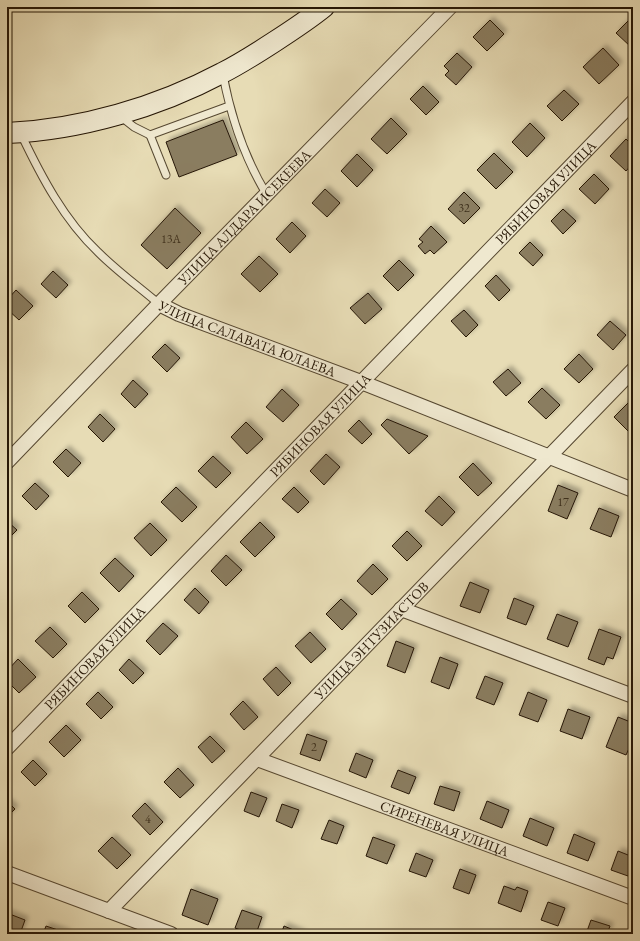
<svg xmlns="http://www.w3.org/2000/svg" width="640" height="941" font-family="'EB Garamond',serif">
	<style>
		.building { fill: #8a7d61; stroke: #251605; filter: url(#shadow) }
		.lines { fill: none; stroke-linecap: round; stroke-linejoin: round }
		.lane-casing { stroke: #564831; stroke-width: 9 }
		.street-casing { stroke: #564831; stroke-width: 16 }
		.secondary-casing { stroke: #251605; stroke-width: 22 }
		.lane { stroke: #efe8cf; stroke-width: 7 }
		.street { stroke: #efe8cf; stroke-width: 14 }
		.secondary { stroke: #efe8cf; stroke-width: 20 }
		.labels { text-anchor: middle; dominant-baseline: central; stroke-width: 4; stroke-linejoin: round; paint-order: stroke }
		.number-label { font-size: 12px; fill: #3e301c }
		.street-label { font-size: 14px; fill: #251605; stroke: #efe8cf }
	</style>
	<defs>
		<filter id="shadow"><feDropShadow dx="3.5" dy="-3.5" stdDeviation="2" flood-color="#0004"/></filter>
	</defs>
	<rect width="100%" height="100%" fill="#e7dcb5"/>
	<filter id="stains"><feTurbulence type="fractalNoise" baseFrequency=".005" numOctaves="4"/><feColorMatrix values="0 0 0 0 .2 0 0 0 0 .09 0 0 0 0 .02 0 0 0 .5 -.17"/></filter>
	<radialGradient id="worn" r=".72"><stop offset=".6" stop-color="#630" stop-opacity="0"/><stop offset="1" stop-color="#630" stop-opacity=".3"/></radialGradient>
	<g class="building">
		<polygon points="633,16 633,45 631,47 616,33"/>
		<polygon points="490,20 504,34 487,51 473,37"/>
		<polygon points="603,48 619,65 599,84 583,67"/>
		<polygon points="457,53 472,67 456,85 445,75 449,71 444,66"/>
		<polygon points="423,86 439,102 426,115 410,99"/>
		<polygon points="564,90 579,104 562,121 547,106"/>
		<polygon points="391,118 407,134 387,154 371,139"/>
		<polygon points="223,120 237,155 179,177 166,142"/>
		<polygon points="530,123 545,138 527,157 512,142"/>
		<polygon points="626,139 633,146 633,163 626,171 610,156"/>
		<polygon points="494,153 513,172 496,189 477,170"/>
		<polygon points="357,154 373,170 357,187 341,171"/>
		<polygon points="594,174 609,189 595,204 579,189"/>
		<polygon points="325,189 340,203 327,217 312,203"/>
		<polygon points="464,192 480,208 464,224 448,209"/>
		<polygon points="175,208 201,233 167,269 141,245"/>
		<polygon points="563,209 576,221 563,234 551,221"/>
		<polygon points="292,222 306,236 290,253 276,239"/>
		<polygon points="431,226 447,242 434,254 430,250 425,254 418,246 423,242 419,239"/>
		<polygon points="530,242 543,255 533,266 519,253"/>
		<polygon points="259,256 278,274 260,292 241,274"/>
		<polygon points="399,260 414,275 398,291 383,276"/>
		<polygon points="53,271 68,285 56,298 41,284"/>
		<polygon points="496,275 510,290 499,301 485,286"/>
		<polygon points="16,290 33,306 19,320 7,309 7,300"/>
		<polygon points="368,293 382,309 365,324 350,308"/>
		<polygon points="464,310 478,325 466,337 451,321"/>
		<polygon points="610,321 626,335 613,350 597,335"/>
		<polygon points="165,344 180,358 167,372 152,357"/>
		<polygon points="579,354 593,369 579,383 564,369"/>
		<polygon points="508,369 521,383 506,396 493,382"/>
		<polygon points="133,380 148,394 135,408 121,394"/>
		<polygon points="542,388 560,405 546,419 528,402"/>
		<polygon points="282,389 299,405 283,422 266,407"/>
		<polygon points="628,403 633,408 633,434 632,435 614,417"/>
		<polygon points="100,414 115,429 103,442 88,427"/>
		<polygon points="387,419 428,436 409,454 381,425"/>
		<polygon points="359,420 372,434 362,444 348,431"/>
		<polygon points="246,422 263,439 247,454 231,437"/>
		<polygon points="66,449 81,463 68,477 53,462"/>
		<polygon points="326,454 340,467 324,485 310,471"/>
		<polygon points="213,456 231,473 216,488 198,471"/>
		<polygon points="473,463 492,483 478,496 459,477"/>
		<polygon points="35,483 49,496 36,510 22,496"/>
		<polygon points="558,485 578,493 567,519 548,511"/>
		<polygon points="176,487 197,507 182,522 161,502"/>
		<polygon points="294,487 309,502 298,513 282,499"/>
		<polygon points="439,496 455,512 442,526 425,511"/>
		<polygon points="599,508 619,516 611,537 590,529"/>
		<polygon points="7,521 17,530 7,540"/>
		<polygon points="260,522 275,537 255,557 240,542"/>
		<polygon points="150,523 167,540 151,556 134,538"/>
		<polygon points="407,531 422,546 407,561 392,546"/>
		<polygon points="226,555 242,570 226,586 211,571"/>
		<polygon points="115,558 134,576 119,592 100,573"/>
		<polygon points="373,564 388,579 372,595 357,581"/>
		<polygon points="470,582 489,590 480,613 460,606"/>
		<polygon points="195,588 209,602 199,614 184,600"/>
		<polygon points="82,592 99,609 85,623 68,606"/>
		<polygon points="514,598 534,606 526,625 507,618"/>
		<polygon points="341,599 357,614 342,630 326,614"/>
		<polygon points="557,614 578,622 568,647 547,639"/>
		<polygon points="163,623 178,636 160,655 146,641"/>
		<polygon points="50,627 67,644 53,658 35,641"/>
		<polygon points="599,629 621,637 613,659 607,657 604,665 588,659"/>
		<polygon points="310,632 326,649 311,663 295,646"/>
		<polygon points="396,641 414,648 405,673 387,666"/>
		<polygon points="440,657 458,664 449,689 431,682"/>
		<polygon points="18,659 36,677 19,693 7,681 7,671"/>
		<polygon points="129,659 144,673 133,684 119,670"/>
		<polygon points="276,667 291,683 278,696 263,679"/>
		<polygon points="485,676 503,683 494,705 476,698"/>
		<polygon points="98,692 113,707 101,719 86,704"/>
		<polygon points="528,692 547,700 538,722 519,715"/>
		<polygon points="243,701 258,717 244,730 230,714"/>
		<polygon points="568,709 590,717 582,739 560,731"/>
		<polygon points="618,717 633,723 633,740 626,755 606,747"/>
		<polygon points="66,725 81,740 64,757 49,742"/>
		<polygon points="307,734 327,741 320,761 300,754"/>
		<polygon points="210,736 225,751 212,763 198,747"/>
		<polygon points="356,753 373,760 366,778 349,771"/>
		<polygon points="33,760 47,774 35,786 21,772"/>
		<polygon points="178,768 194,785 180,798 164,782"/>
		<polygon points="398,770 416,777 409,794 391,787"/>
		<polygon points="440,786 460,792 454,811 434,804"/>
		<polygon points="251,792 267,798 259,817 244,811"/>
		<polygon points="7,801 15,809 7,817"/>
		<polygon points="487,801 509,810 502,828 480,819"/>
		<polygon points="145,803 163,822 150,835 132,816"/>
		<polygon points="282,804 299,810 292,828 276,821"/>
		<polygon points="530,818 554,828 547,846 523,836"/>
		<polygon points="329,820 344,826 337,844 321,839"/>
		<polygon points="574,834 595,843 588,861 567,853"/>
		<polygon points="112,837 131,855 117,869 98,851"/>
		<polygon points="373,837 395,845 387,864 366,856"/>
		<polygon points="618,851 633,857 633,863 628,876 611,870"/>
		<polygon points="416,853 433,860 426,877 409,871"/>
		<polygon points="460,869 476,875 469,894 453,888"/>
		<polygon points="504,886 515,890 517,887 528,891 521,912 498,903"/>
		<polygon points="191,889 218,899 208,925 182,915"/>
		<polygon points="548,902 565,908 558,926 541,920"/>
		<polygon points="242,910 262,917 256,934 251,934 235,928"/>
		<polygon points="7,913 25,920 20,934 7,934"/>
		<polygon points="591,920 610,926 607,934 586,934"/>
		<polygon points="46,926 67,933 67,934 43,934"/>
		<polygon points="284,926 303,934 281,934"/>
	</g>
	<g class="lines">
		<defs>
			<g id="lane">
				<path d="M223,75C231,117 245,159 267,195"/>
				<polyline points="120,116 134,127 150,135 229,106"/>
				<path d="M21,134C41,176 64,220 98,252C117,271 139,287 159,304"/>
				<polyline points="150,135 166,175"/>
			</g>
			<g id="street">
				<path id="s1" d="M159,304L179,314L361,382L633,490"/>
				<path id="s2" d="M7,462L159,304L450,7"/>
				<polyline points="401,609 633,696"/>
				<path id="s3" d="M7,748L633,102"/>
				<path id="s4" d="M257,759L633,898"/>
				<polyline points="7,873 171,934"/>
				<path id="s5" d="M109,911L633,370"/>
			</g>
			<path id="secondary" d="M7,133C80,130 158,107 222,73C240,64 257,53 274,42C291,31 308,20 324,7"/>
		</defs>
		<use href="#lane" class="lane-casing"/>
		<use href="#street" class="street-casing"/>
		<use href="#secondary" class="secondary-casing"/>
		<use href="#lane" class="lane"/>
		<use href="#street" class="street"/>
		<use href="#secondary" class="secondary"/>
	</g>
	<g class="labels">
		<g class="number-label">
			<text x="464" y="208">32</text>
			<text x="171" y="239">13А</text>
			<text x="563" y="502">17</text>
			<text x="314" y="747">2</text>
			<text x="148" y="819">4</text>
		</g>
		<g class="street-label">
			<text stroke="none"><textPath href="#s3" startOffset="774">РЯБИНОВАЯ УЛИЦА</textPath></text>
			<text stroke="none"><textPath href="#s2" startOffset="341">УЛИЦА АЛДАРА ИСЕКЕЕВА</textPath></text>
			<text stroke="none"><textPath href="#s1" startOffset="95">УЛИЦА САЛАВАТА ЮЛАЕВА</textPath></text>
			<text stroke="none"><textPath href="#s3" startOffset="450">РЯБИНОВАЯ УЛИЦА</textPath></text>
			<text stroke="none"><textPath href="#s5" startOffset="377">УЛИЦА ЭНТУЗИАСТОВ</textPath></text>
			<text stroke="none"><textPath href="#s3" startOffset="126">РЯБИНОВАЯ УЛИЦА</textPath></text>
			<text stroke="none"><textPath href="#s4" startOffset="200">СИРЕНЕВАЯ УЛИЦА</textPath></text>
		</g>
	</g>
	<rect width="640" height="941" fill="none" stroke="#e7dcb5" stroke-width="24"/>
	<rect x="8" y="8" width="624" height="925" fill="none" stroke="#251605" stroke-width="2"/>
	<rect x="12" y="12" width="616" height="917" fill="none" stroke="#251605"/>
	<rect width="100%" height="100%" filter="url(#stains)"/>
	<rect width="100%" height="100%" fill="url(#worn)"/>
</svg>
